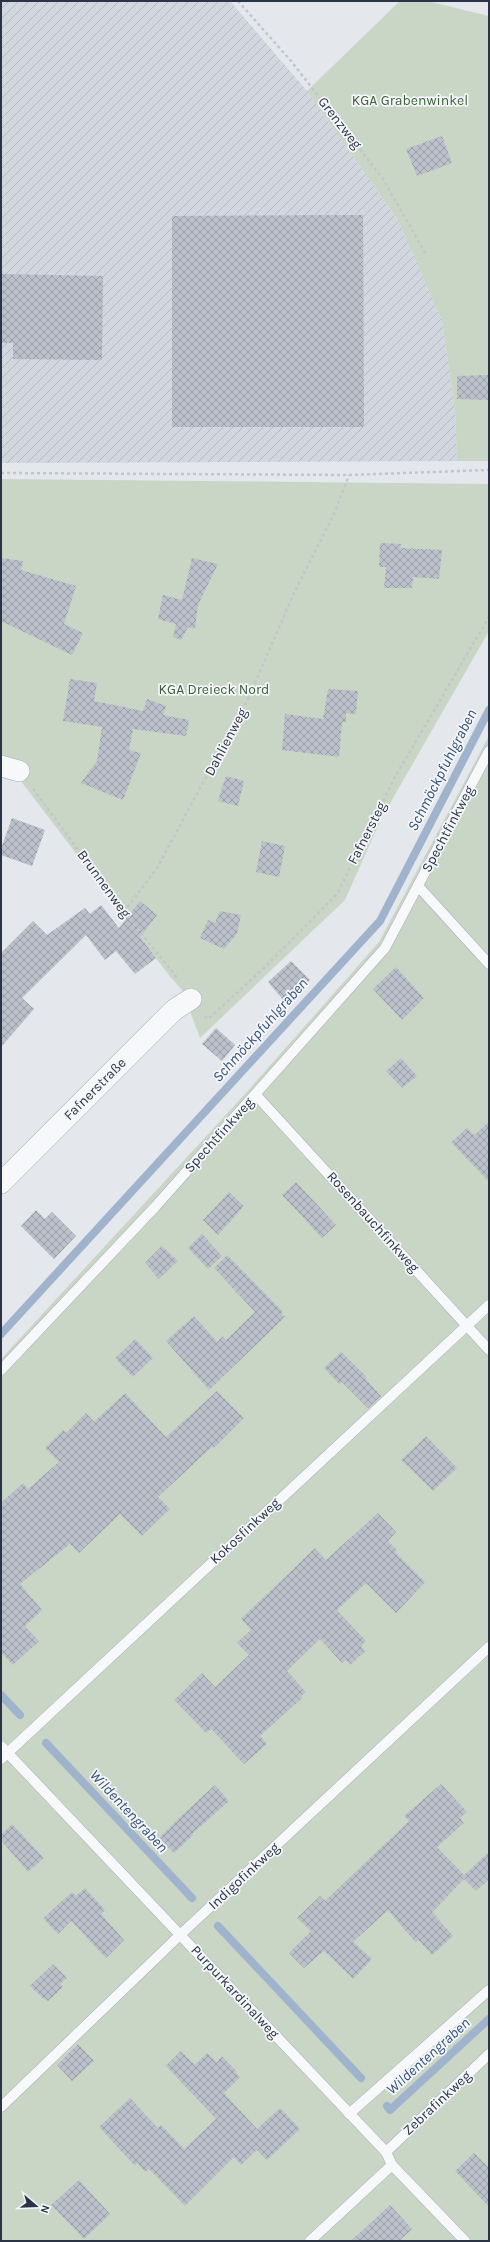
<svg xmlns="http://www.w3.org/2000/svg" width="490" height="2242" font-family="Karla,sans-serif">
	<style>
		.industrial { fill: url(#industrial-furrows) }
		.green { fill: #c9d6c5 }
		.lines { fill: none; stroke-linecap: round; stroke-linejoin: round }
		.stream { stroke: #9fb4cc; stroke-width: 8 }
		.building { fill: url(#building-cross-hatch) }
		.lane-casing { stroke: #a9aeb7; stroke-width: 11 }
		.street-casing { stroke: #a9aeb7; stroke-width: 22 }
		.path { stroke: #c2c5cb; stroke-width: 2.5; stroke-dasharray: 3 3; stroke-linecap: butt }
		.lane { stroke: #f7f8fa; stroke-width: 10 }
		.street { stroke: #f7f8fa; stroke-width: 21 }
		.labels { text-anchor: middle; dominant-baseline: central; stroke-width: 3.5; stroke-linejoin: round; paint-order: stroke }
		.park-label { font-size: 14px; fill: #3f6138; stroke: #f4f6f9 }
		.street-label { font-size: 14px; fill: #2b3445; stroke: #f4f6f9 }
		.water-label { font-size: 15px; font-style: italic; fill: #34527a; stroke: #f4f6f9 }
	</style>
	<defs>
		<pattern id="industrial-furrows" width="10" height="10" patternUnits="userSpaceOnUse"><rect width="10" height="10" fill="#d2d6de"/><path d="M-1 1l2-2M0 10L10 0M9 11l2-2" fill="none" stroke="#b4b8c0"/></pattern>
		<pattern id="building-cross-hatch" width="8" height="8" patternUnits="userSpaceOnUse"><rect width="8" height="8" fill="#bbc0ca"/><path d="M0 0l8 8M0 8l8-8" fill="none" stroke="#989da6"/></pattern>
	</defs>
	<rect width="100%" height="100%" fill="#e4e7ec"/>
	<polygon class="industrial" points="1,1 230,1 307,91 398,220 442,321 455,410 457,461 1,463"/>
	<g class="green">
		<polygon points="400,1 427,1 489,16 489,461 457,461 455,410 442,321 398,220 307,91"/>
		<polygon points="1,479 489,484 489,631 381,819 345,900 200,1038 182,990 168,974 1,755"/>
		<polygon points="489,736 489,2241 1,2241 1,1359 245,1094 379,942"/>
	</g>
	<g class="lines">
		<g class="stream">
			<polyline points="1,1334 380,921 489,710"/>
			<polyline points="1,1695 20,1715"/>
			<polyline points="46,1743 192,1898"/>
			<polyline points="218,1926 361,2078"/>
			<polyline points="387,2106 390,2110 489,2019"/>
		</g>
	</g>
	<g class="building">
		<polygon points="442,136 452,163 417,176 406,149"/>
		<polygon points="363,215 364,427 172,427 172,216"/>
		<polygon points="1,274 103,276 102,360 13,359 13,343 1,343"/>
		<polygon points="489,375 489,400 457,399 457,376"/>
		<polygon points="380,543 401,544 400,548 442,550 439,579 413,577 412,588 384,588 386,567 379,567"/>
		<polygon points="1,558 23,561 21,570 76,586 64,624 83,633 72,655 1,621"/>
		<polygon points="192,558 218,564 198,605 195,629 188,627 181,640 173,637 176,624 158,619 163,595 182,600"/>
		<polygon points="70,679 97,683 94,701 143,711 147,699 166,706 163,715 189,720 186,736 133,729 129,750 141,753 123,800 81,783 97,761 102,727 63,721"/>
		<polygon points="328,689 358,691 356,714 346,713 346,722 342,722 339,757 282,750 285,714 323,719"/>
		<polygon points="226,776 244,781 238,806 218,801"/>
		<polygon points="12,818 45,830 32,866 1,855 1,849"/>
		<polygon points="262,841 285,846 279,877 256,872"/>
		<polygon points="140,901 157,915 140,937 156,958 135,974 116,951 105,960 86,935 22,998 34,1009 1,1047 1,953 33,921 47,935 85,908 90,914 101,905 119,928"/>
		<polygon points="220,911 241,915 237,934 224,949 200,938 208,920 215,923"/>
		<polygon points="291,961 310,980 285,1002 268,982"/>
		<polygon points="396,967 424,998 402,1020 373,989"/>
		<polygon points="216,1028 235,1045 222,1061 202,1044"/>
		<polygon points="401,1058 417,1076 402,1088 386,1071"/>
		<polygon points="489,1122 489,1182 451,1142 467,1128 474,1135"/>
		<polygon points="296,1182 336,1225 322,1238 282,1195"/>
		<polygon points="229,1192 244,1206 218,1235 203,1220"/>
		<polygon points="36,1210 45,1219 52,1212 76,1236 54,1259 21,1226"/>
		<polygon points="202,1234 222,1256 208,1269 188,1248"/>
		<polygon points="162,1246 178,1261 159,1279 145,1263"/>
		<polygon points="227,1255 283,1312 281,1314 285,1317 209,1390 166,1341 194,1316 217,1342 223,1336 226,1340 255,1312 214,1268"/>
		<polygon points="135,1339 153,1358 133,1377 115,1358"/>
		<polygon points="341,1352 366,1376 365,1378 381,1396 368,1408 342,1382 339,1384 324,1368"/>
		<polygon points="217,1391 244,1418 214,1448 213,1446 158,1497 170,1509 142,1536 120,1514 79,1553 70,1544 20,1584 42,1610 25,1626 39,1641 13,1665 1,1652 1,1503 23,1483 28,1489 59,1462 45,1448 63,1430 66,1433 86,1413 94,1422 125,1393 166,1437"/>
		<polygon points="426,1436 457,1468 433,1491 401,1460"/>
		<polygon points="378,1513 396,1532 388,1541 397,1550 395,1552 425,1582 396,1613 366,1583 337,1610 366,1641 361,1646 365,1651 350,1665 346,1660 342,1663 320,1639 287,1671 306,1692 301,1696 302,1698 260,1736 267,1744 244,1764 211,1729 206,1733 174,1700 202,1673 215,1687 249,1655 237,1643 251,1630 241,1619 315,1548 326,1560"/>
		<polygon points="441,1784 467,1812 460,1818 464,1823 437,1847 464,1875 489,1852 489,1879 476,1891 464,1879 432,1912 453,1936 432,1955 418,1940 416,1943 388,1910 353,1942 372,1959 353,1979 324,1951 304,1968 289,1953 311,1931 297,1918 320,1896 325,1901 409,1821 404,1816"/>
		<polygon points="215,1785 229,1801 192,1834 193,1835 174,1853 159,1838 181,1816"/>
		<polygon points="12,1824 44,1858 28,1872 1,1840 1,1835"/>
		<polygon points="85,1888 105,1910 101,1914 124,1940 106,1958 71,1921 58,1934 43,1918 72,1892 76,1896"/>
		<polygon points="53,1964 67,1978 60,1984 63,1987 48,2001 46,1999 45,2000 30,1986"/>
		<polygon points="78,2044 94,2061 72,2081 57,2065"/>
		<polygon points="181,2051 195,2065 207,2053 217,2062 222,2056 236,2071 235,2072 240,2077 224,2093 257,2129 280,2108 300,2129 267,2160 257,2150 241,2165 234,2157 185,2206 149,2169 145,2172 137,2163 135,2166 99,2127 130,2098 158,2128 161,2125 184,2149 216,2119 166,2066"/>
		<polygon points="474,2153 489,2168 489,2207 455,2171"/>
		<polygon points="79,2180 110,2214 84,2239 51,2205"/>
		<polygon points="390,2205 412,2229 399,2241 351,2241"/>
	</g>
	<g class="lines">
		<defs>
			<g id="lane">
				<polyline points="418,886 489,964"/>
				<polyline points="256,1095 489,1350"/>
				<polyline points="1,1370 155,1207 385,948 489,751"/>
				<polyline points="1,1746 386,2152 392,2165 465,2241"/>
				<polyline points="1,1759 489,1305"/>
				<polyline points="1,2107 181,1934 489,1647"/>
				<polyline points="349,2114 489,1990"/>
				<polyline points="386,2152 489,2054"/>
				<polyline points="310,2241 392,2165"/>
			</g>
			<g id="street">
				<polyline points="1,766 19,771"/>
				<polyline points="1,1183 174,1010 191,999"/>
			</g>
		</defs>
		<use href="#lane" class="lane-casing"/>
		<use href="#street" class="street-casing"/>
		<g class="path">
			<polyline points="238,1 291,61 383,179 427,256"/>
			<polyline points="1,473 349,475 489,470"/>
			<polyline points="33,789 124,912 179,980"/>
			<polyline points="124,912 157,868 248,699 294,593 335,512 349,475"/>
			<polyline points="205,1016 208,1019 262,970 337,894 395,777 489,617"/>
		</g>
		<use href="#lane" class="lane"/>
		<use href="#street" class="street"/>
	</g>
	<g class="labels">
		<g class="park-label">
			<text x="410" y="100">KGA Grabenwinkel</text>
			<text x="214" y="689">KGA Dreieck Nord</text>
		</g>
		<g class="street-label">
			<text transform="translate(340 123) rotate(52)">Grenzweg</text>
			<text transform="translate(226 742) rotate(-62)">Dahlienweg</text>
			<text transform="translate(448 829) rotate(-62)">Spechtfinkweg</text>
			<text transform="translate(367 833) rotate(-63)">Fafnersteg</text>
			<text transform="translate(104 884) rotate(54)">Brunnenweg</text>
			<text transform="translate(95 1089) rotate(-45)">Fafnerstraße</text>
			<text transform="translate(219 1135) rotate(-48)">Spechtfinkweg</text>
			<text transform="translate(373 1222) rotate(48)">Rosenbauchfinkweg</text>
			<text transform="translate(245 1531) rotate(-43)">Kokosfinkweg</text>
			<text transform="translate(244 1876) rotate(-43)">Indigofinkweg</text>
			<text transform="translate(235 1992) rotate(47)">Purpurkardinalweg</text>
			<text transform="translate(437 2103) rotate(-43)">Zebrafinkweg</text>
		</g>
		<g class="water-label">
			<text transform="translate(442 770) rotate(-63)">Schmöckpfuhlgraben</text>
			<text transform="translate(260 1030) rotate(-48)">Schmöckpfuhlgraben</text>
			<text transform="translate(129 1811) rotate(47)">Wildentengraben</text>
			<text transform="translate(428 2056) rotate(-42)">Wildentengraben</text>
		</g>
	</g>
	<rect width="490" height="2242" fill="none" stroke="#2b3445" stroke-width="4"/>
	<g transform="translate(36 2206) rotate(109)" stroke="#f4f6f9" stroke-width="3" paint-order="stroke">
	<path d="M0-3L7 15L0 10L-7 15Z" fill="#2b3445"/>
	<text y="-6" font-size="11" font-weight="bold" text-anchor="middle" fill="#2b3445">N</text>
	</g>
</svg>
